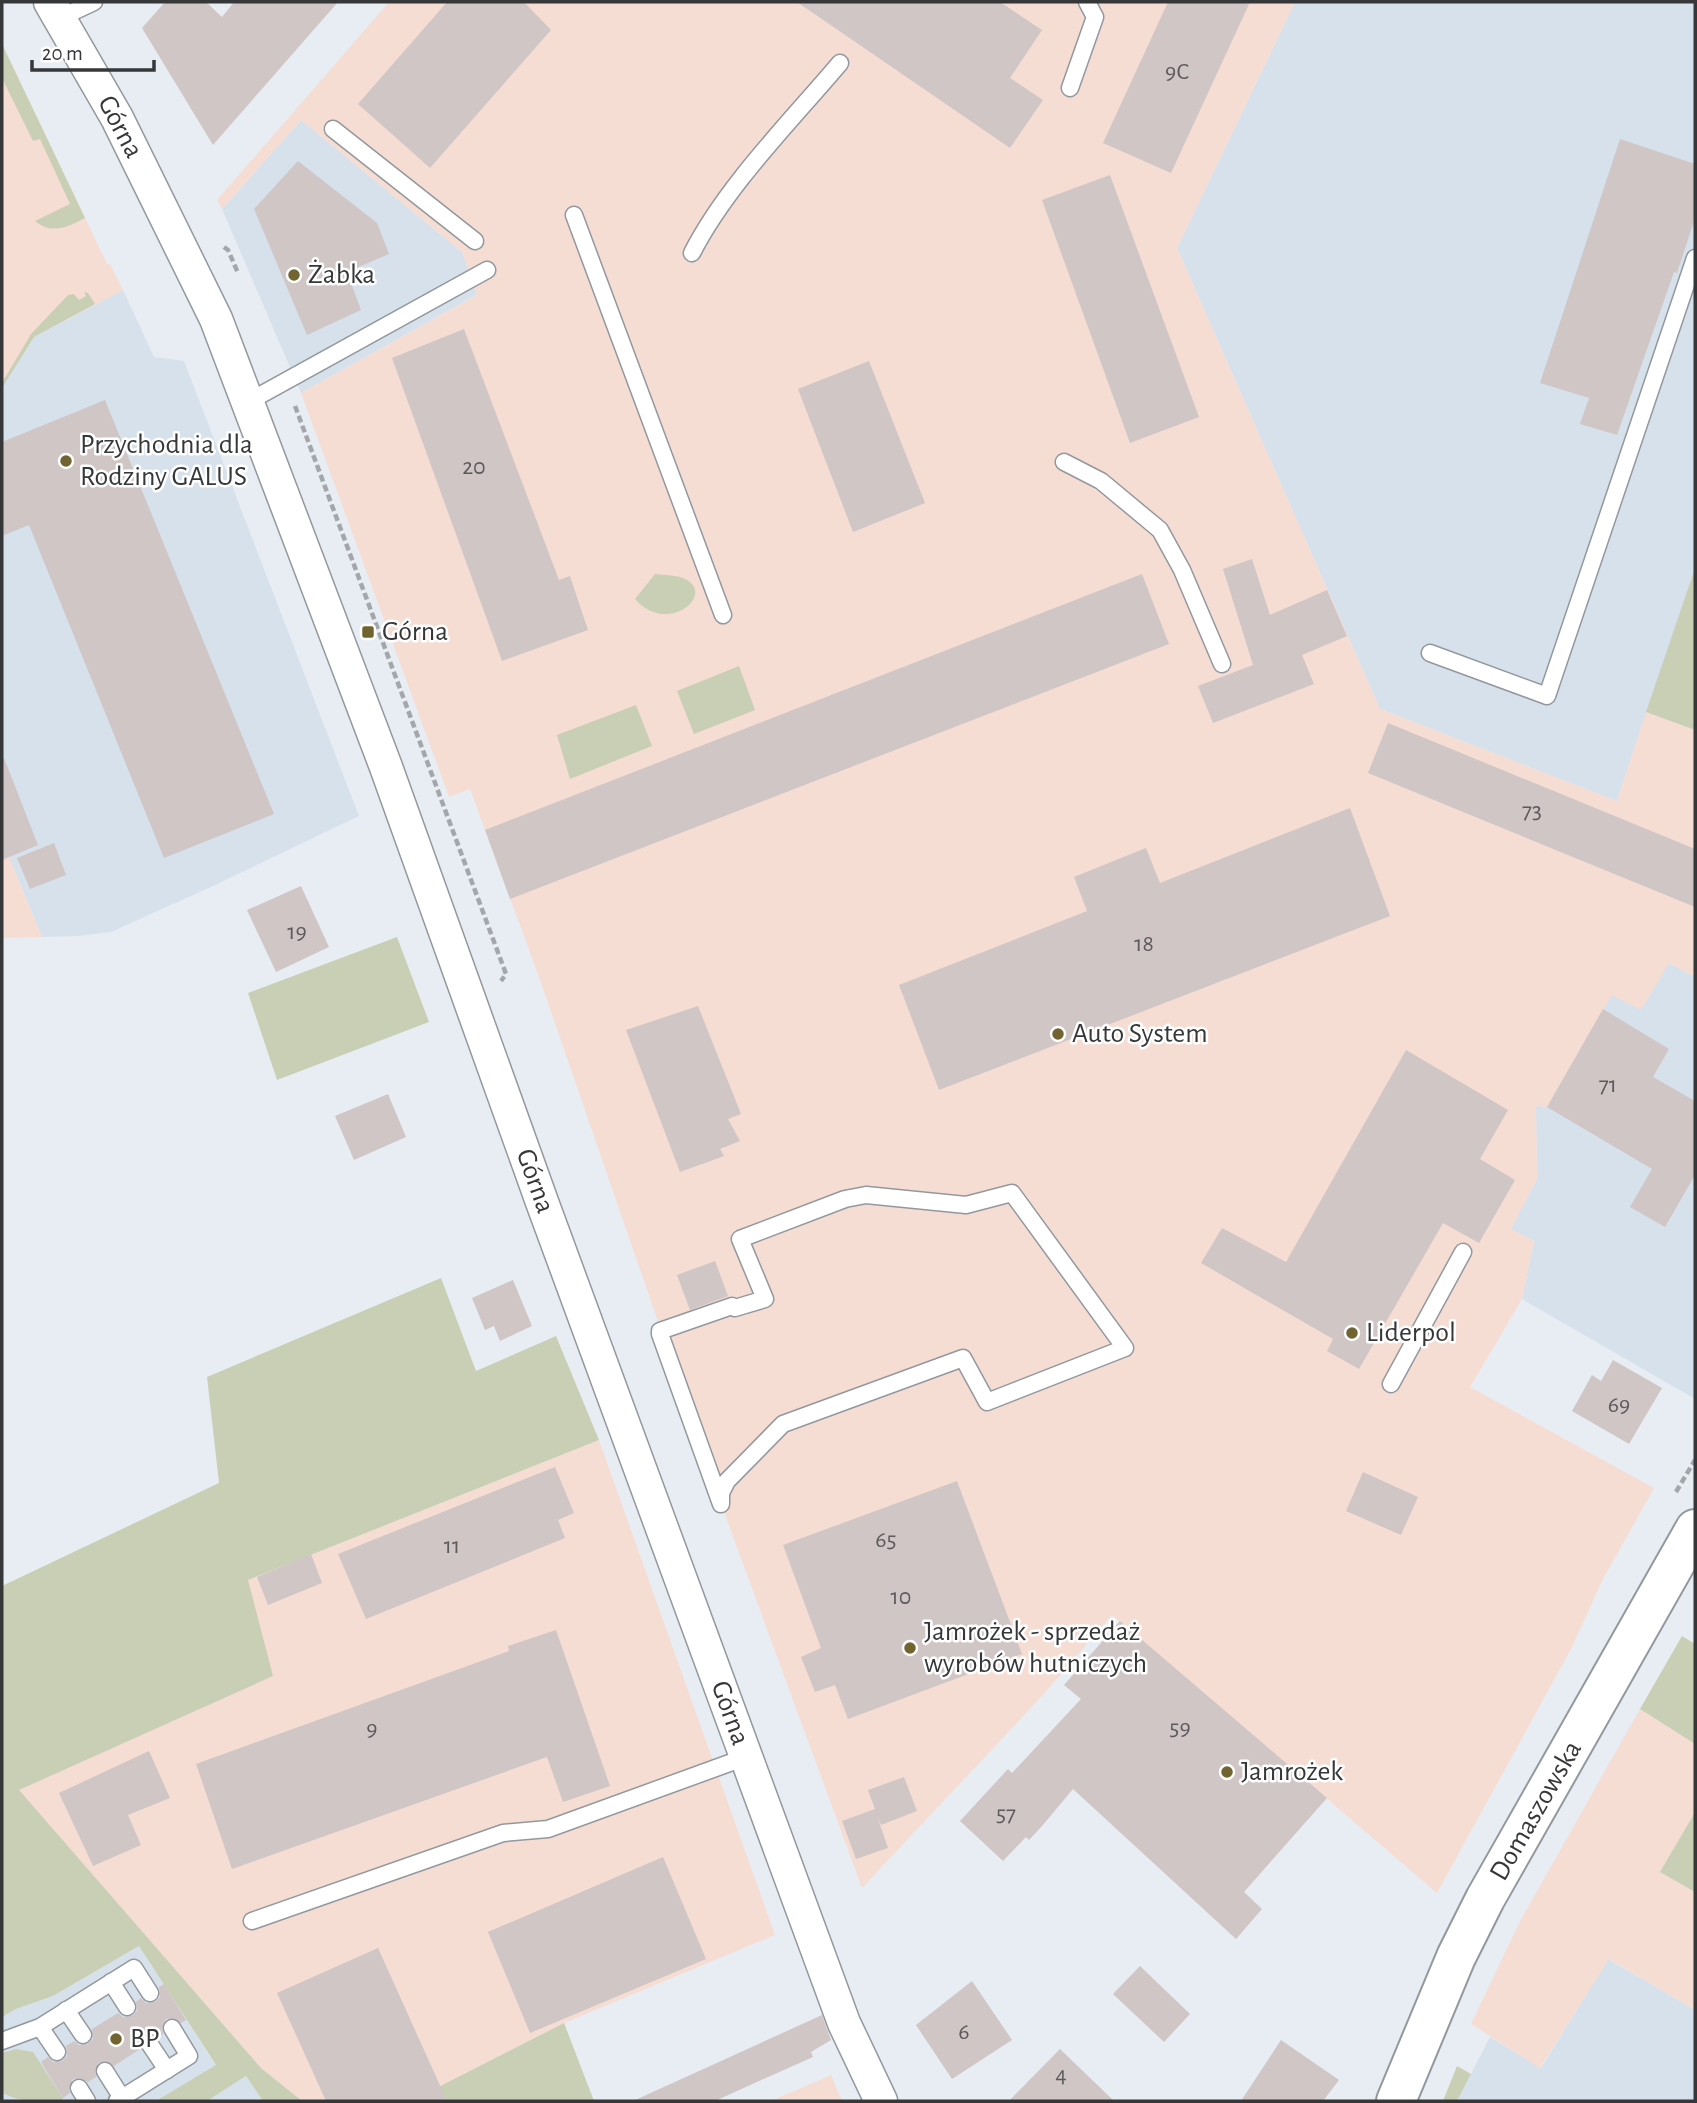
<svg xmlns="http://www.w3.org/2000/svg" width="1697" height="2103" font-family="'Alegreya Sans',sans-serif">
	<style>
		.built { fill: #d7e1ec }
		.industrial { fill: #f5ddd3 }
		.green { fill: #c9cfb5 }
		.building { fill: #cfc6c5 }
		.lines { fill: none; stroke-linecap: round; stroke-linejoin: round }
		.service-casing { stroke: #93989e; stroke-width: 19 }
		.minor-casing { stroke: #93989e; stroke-width: 35 }
		.tertiary-casing { stroke: #93989e; stroke-width: 42 }
		.path { stroke: #a3a7ab; stroke-width: 4.5; stroke-dasharray: 7 3.5; stroke-linecap: butt }
		.service { stroke: #fff; stroke-width: 16 }
		.minor { stroke: #fff; stroke-width: 32 }
		.tertiary { stroke: #fff; stroke-width: 38 }
		.poi-dot { fill: #726431; stroke: #fff; stroke-width: 2.5 }
		.labels { text-anchor: middle; dominant-baseline: central; stroke-width: 5; stroke-linejoin: round; paint-order: stroke }
		.number-label { font-size: 24px; fill: #5c5b5c }
		.street-label { font-size: 28px; fill: #353739; stroke: #fff }
		.poi-label { font-size: 28px; fill: #353739; stroke: #fff; text-anchor: start }
	</style>
	<rect width="100%" height="100%" fill="#e8edf3"/>
	<g class="built">
		<polygon points="1295,2 1695,2 1695,568 1617,801 1380,709 1177,248"/>
		<polygon points="301,120 462,252 478,294 301,393 222,209"/>
		<polygon points="123,290 154,357 184,361 359,816 211,887 111,932 79,936 42,937 2,840 2,388 34,337"/>
		<polygon points="1669,963 1695,977 1695,1399 1522,1299 1534,1241 1510,1229 1537,1179 1536,1106 1548,1107 1612,994"/>
		<polygon points="139,1946 216,2066 156,2101 2,2101 2,2017 16,2009 53,1996"/>
		<polygon points="1608,1959 1695,2010 1695,2101 1457,2101 1490,2037 1541,2068"/>
		<polygon points="246,2076 263,2101 207,2101"/>
	</g>
	<g class="industrial">
		<polygon points="389,2 1295,2 1177,248 1380,709 1617,801 1646,712 1695,730 1695,977 1669,963 1641,1010 1612,995 1547,1107 1536,1106 1537,1179 1511,1229 1534,1241 1522,1299 1470,1387 1654,1488 1602,1581 1571,1649 1437,1893 1112,1615 1043,1695 862,1888 721,1504 539,977 470,789 449,797 301,393 477,295 462,252 301,120 222,209 217,200"/>
		<polygon points="2,44 107,264 110,264 123,290 34,337 2,388"/>
		<polygon points="2,840 42,937 2,938"/>
		<polygon points="599,1440 775,1935 564,2023 411,2101 302,2101 261,2068 18,1790 272,1676 247,1580"/>
		<polygon points="1640,1709 1695,1744 1695,1812 1660,1872 1695,1892 1695,2010 1609,1959 1540,2068 1471,2024 1520,1921"/>
		<polygon points="831,2075 842,2101 771,2101"/>
	</g>
	<g class="green">
		<path d="M2,44L85,218C68,227 52,235 35,221L70,204L40,139L33,141L2,78Z"/>
		<polygon points="84,292 88,293 95,304 34,337 2,388 2,383 31,334 68,295 74,294 79,300 86,296"/>
		<polygon points="1695,568 1695,730 1646,712"/>
		<path d="M655,574C664,575 675,575 683,578C719,593 668,637 635,599Z"/>
		<polygon points="739,666 755,710 694,734 677,691"/>
		<polygon points="636,705 652,746 570,779 557,735"/>
		<polygon points="397,937 429,1022 277,1080 248,993"/>
		<polygon points="441,1278 476,1371 556,1336 599,1440 248,1580 273,1676 19,1790 261,2068 302,2101 263,2101 246,2076 207,2101 156,2101 216,2065 139,1946 53,1996 16,2009 2,2017 2,1586 219,1483 207,1377"/>
		<polygon points="1682,1636 1695,1644 1695,1744 1640,1709"/>
		<polygon points="1695,1812 1695,1892 1660,1872"/>
		<polygon points="564,2023 594,2101 411,2101"/>
		<path d="M16,2049L33,2052L63,2098L62,2101C43,2101 17,2103 2,2092V2053Z"/>
		<polygon points="1457,2066 1471,2074 1457,2101 1443,2101"/>
	</g>
	<g class="building">
		<polygon points="165,2 206,2 222,17 234,2 338,2 213,145 142,28"/>
		<polygon points="447,2 524,2 551,30 430,168 358,104"/>
		<polygon points="797,2 1000,2 1042,30 1010,78 1043,100 1010,148"/>
		<polygon points="1168,2 1250,2 1171,173 1103,143"/>
		<polygon points="1620,139 1695,164 1695,218 1677,273 1674,272 1617,435 1580,424 1589,398 1540,383"/>
		<polygon points="298,161 377,223 389,254 347,272 361,310 307,335 254,209"/>
		<polygon points="1110,175 1199,417 1130,443 1042,200"/>
		<polygon points="464,329 559,580 570,576 588,630 502,661 392,358"/>
		<polygon points="869,361 925,503 853,532 798,389"/>
		<polygon points="105,400 274,814 164,858 29,525 2,536 2,442"/>
		<polygon points="1252,559 1270,615 1327,590 1347,636 1302,655 1314,684 1213,723 1198,686 1253,665 1223,569"/>
		<polygon points="1142,574 1169,644 510,899 485,830"/>
		<polygon points="1388,723 1695,849 1695,907 1368,773"/>
		<polygon points="2,758 4,758 38,845 2,860"/>
		<polygon points="1350,808 1390,916 939,1090 899,985 1087,911 1074,877 1146,848 1160,883"/>
		<polygon points="54,843 66,875 30,889 17,858"/>
		<polygon points="301,886 329,947 276,972 247,910"/>
		<polygon points="698,1006 741,1114 728,1119 740,1141 720,1149 724,1156 680,1172 626,1030"/>
		<polygon points="1603,1009 1669,1049 1653,1077 1695,1101 1695,1175 1665,1227 1630,1207 1652,1169 1547,1107"/>
		<polygon points="1406,1050 1508,1110 1480,1159 1515,1180 1479,1243 1443,1223 1359,1369 1327,1351 1333,1339 1201,1263 1222,1228 1286,1262"/>
		<polygon points="388,1094 406,1137 354,1160 335,1116"/>
		<polygon points="715,1261 728,1296 690,1310 677,1275"/>
		<polygon points="513,1280 532,1326 500,1341 494,1326 485,1330 472,1298"/>
		<polygon points="1613,1360 1662,1388 1629,1444 1572,1411 1592,1375 1601,1381"/>
		<polygon points="555,1467 574,1513 558,1520 565,1538 366,1619 338,1554"/>
		<polygon points="1363,1472 1418,1497 1401,1535 1346,1511"/>
		<polygon points="957,1481 1022,1654 848,1719 835,1685 815,1692 801,1657 821,1648 783,1545"/>
		<polygon points="311,1554 322,1583 268,1605 257,1577"/>
		<polygon points="1120,1621 1327,1798 1244,1892 1262,1909 1236,1939 1073,1789 1042,1826 1029,1840 1026,1837 1003,1861 960,1821 1008,1769 1012,1773 1081,1699 1064,1685"/>
		<polygon points="556,1630 610,1786 563,1802 547,1757 232,1869 196,1764 509,1651 508,1646"/>
		<polygon points="149,1751 170,1798 128,1815 141,1845 93,1866 59,1793"/>
		<polygon points="904,1777 917,1811 881,1825 877,1816 888,1848 856,1859 842,1821 875,1809 868,1790"/>
		<polygon points="663,1857 706,1959 530,2033 488,1932"/>
		<polygon points="378,1948 447,2101 326,2101 277,1993"/>
		<polygon points="1140,1966 1190,2014 1164,2042 1113,1994"/>
		<polygon points="972,1981 1012,2040 952,2079 916,2025"/>
		<polygon points="164,1984 186,2020 181,2023 172,2018 166,2019 162,2028 163,2034 158,2037 153,2033 144,2034 139,2039 140,2049 114,2066 105,2061 99,2063 95,2071 96,2077 88,2082 79,2078 73,2079 69,2088 70,2093 63,2098 41,2062 48,2057 53,2062 62,2061 67,2056 66,2046 74,2041 79,2045 88,2044 93,2039 92,2029 118,2013 123,2017 132,2016 137,2011 136,2002 141,1998 146,2003 155,2002 160,1997 159,1987"/>
		<polygon points="822,2015 831,2040 811,2052 813,2057 759,2081 715,2101 633,2101"/>
		<polygon points="1281,2040 1339,2080 1323,2101 1241,2101"/>
		<polygon points="1060,2049 1114,2101 1009,2101"/>
	</g>
	<g class="lines">
		<defs>
			<g id="service">
				<polyline points="60,18 94,2"/>
				<polyline points="1070,88 1095,17 1087,2"/>
				<polyline points="333,129 475,241"/>
				<polyline points="574,215 723,615"/>
				<path d="M692,253C726,186 791,121 840,63"/>
				<polyline points="248,402 487,270"/>
				<polyline points="1064,462 1101,481 1160,530 1182,570 1222,664"/>
				<polyline points="1430,653 1547,696 1695,258"/>
				<polygon points="1012,1193 1125,1348 987,1402 963,1358 783,1424 727,1481 721,1493 721,1504 660,1334 660,1331 732,1306 735,1308 765,1299 740,1239 845,1199 866,1195 966,1205"/>
				<polyline points="1391,1384 1463,1252"/>
				<polyline points="252,1921 503,1833 548,1829 746,1757"/>
				<polyline points="111,1982 127,2007"/>
				<polyline points="66,2010 83,2035"/>
				<polyline points="40,2027 57,2052"/>
				<polyline points="2,2041 40,2027 134,1968 150,1993"/>
				<polyline points="149,2043 167,2070"/>
				<polyline points="105,2071 122,2098"/>
				<polyline points="79,2088 87,2101"/>
				<polyline points="117,2101 189,2056 172,2028"/>
			</g>
			<polyline id="minor" points="50,2 117,118 216,319 386,767 542,1202 844,2023 881,2101"/>
			<polyline id="tertiary" points="1396,2101 1456,1957 1485,1899 1695,1529"/>
		</defs>
		<use href="#service" class="service-casing"/>
		<use href="#minor" class="minor-casing"/>
		<use href="#tertiary" class="tertiary-casing"/>
		<g class="path">
			<polyline points="224,247 228,250 238,273"/>
			<polyline points="295,406 506,974 501,981"/>
			<polyline points="1676,1492 1695,1460"/>
		</g>
		<use href="#service" class="service"/>
		<use href="#minor" class="minor"/>
		<use href="#tertiary" class="tertiary"/>
	</g>
	<g class="poi-dot">
		<circle cx="294" cy="275" r="7"/>
		<circle cx="66" cy="461" r="7"/>
		<rect x="361" y="625" width="14" height="14" rx="3.5"/>
		<circle cx="1058" cy="1034" r="7"/>
		<circle cx="1352" cy="1333" r="7"/>
		<circle cx="910" cy="1648" r="7"/>
		<circle cx="1227" cy="1772" r="7"/>
		<circle cx="116" cy="2039" r="7"/>
	</g>
	<g class="labels">
		<g class="number-label">
			<text x="1177" y="72">9C</text>
			<text x="474" y="467">20</text>
			<text x="1532" y="811">73</text>
			<text x="297" y="932">19</text>
			<text x="1144" y="944">18</text>
			<text x="1608" y="1085">71</text>
			<text x="1619" y="1405">69</text>
			<text x="886" y="1540">65</text>
			<text x="452" y="1546">11</text>
			<text x="901" y="1597">10</text>
			<text x="1180" y="1728">59</text>
			<text x="372" y="1729">9</text>
			<text x="1006" y="1814">57</text>
			<text x="964" y="2032">6</text>
			<text x="1061" y="2075">4</text>
		</g>
		<g class="street-label">
			<text transform="translate(120 127) rotate(62)">Górna</text>
			<text transform="translate(535 1181) rotate(70)">Górna</text>
			<text transform="translate(730 1713) rotate(70)">Górna</text>
			<text transform="translate(1536 1811) rotate(-60)">Domaszowska</text>
		</g>
		<g class="poi-label">
			<text x="308" y="275">Żabka</text>
			<text x="80" y="445">Przychodnia dla<tspan x="80" dy="32">Rodziny GALUS</tspan></text>
			<text x="382" y="632">Górna</text>
			<text x="1072" y="1034">Auto System</text>
			<text x="1366" y="1333">Liderpol</text>
			<text x="924" y="1632">Jamrożek - sprzedaż<tspan x="924" dy="32">wyrobów hutniczych</tspan></text>
			<text x="1241" y="1772">Jamrożek</text>
			<text x="130" y="2039">BP</text>
		</g>
	</g>
	<rect width="1697" height="2103" fill="none" stroke="#353739" stroke-width="7"/>
	<path d="M32 60v10h122v-10" fill="none" stroke="#353739" stroke-width="3.5"/>
	<text x="42" y="60" font-size="21" fill="#353739" stroke="#ffffff" stroke-width="5" paint-order="stroke">20 m</text>
</svg>
